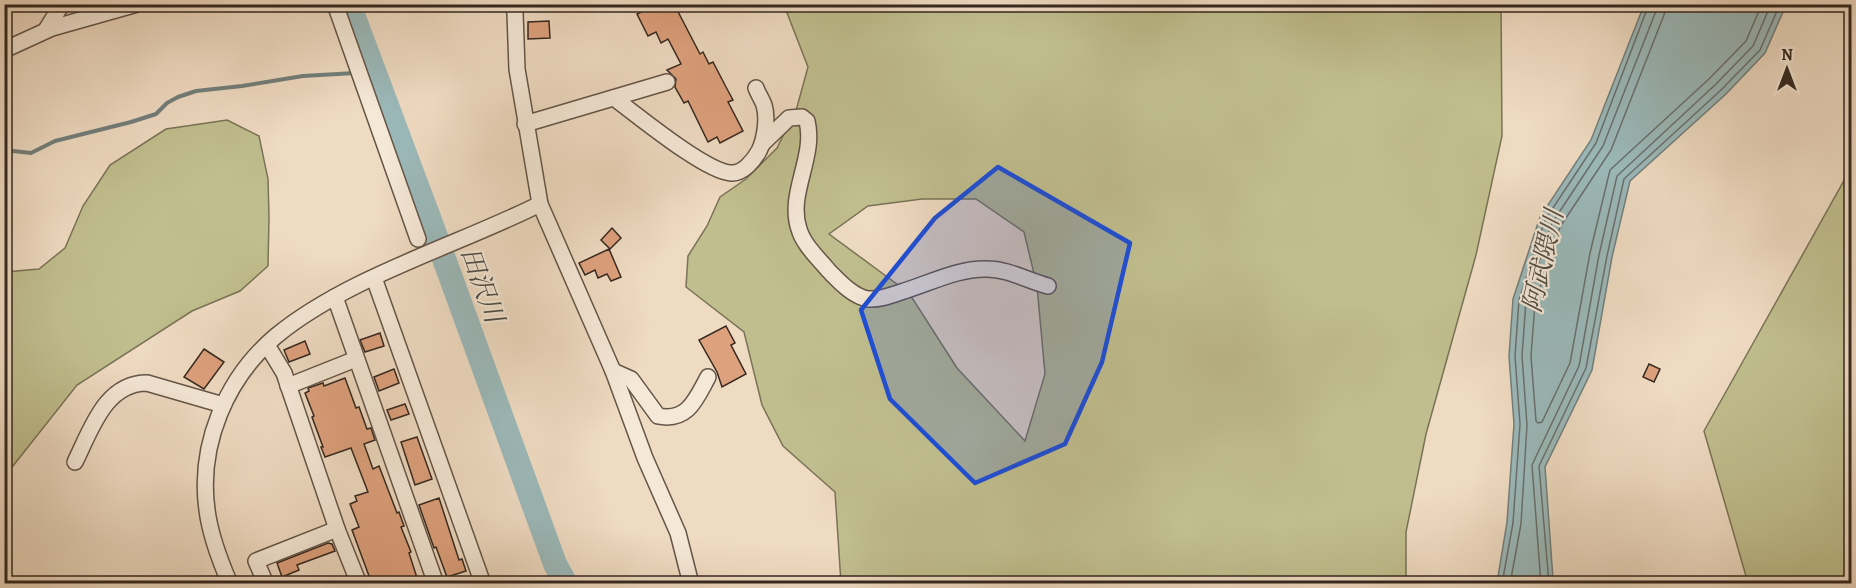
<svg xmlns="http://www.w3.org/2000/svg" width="1856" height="588" font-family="Alegreya,'Noto Serif JP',serif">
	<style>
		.green { fill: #c0be8e; stroke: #7a7357; stroke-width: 1.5; fill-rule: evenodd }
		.water { fill: #9bb9ba; stroke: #727f7c; stroke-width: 1.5 }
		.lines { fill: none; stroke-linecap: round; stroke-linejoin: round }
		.shore { stroke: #68706d; stroke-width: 1.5 }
		.stream { stroke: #727f7c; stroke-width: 4 }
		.river { stroke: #9bb9ba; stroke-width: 24 }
		.building { fill: #dea17d; stroke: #352820; stroke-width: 1.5 }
		.minor-casing { stroke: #645548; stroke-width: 18 }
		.minor { stroke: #f5e8d7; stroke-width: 15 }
		.marked { fill: #1d4ed8; fill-opacity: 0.2; stroke: #1d4ed8; stroke-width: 4.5; stroke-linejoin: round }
		.labels { text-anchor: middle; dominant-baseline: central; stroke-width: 4.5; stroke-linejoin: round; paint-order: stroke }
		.water-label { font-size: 26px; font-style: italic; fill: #4e4c46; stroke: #f5e8d7 }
	</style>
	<rect width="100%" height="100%" fill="#efdbc2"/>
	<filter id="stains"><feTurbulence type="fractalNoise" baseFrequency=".00333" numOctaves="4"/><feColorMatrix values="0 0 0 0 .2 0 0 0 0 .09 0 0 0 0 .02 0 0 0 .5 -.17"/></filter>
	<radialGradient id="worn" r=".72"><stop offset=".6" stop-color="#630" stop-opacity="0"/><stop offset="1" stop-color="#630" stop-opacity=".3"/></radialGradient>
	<g class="green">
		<path d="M784,5H1501L1502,136L1476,255L1426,434L1406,532V583H841L835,492L783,446L762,405L744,332L686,287L688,256L707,226L720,197L746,179L777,148L797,107L808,67ZM922,199H976L1024,232L1037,286L1045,374L1025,441L957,368L909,293L829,234L868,206Z"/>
		<polygon points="227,120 259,136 268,179 269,217 268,266 240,291 192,311 77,385 5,476 5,272 39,269 65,248 83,206 110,165 166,129"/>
		<polygon points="1851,168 1851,583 1748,583 1704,431"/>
	</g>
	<polygon class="water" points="1644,5 1786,5 1765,53 1726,94 1630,181 1612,257 1592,370 1545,467 1553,579 1555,583 1497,583 1507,522 1514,424 1509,356 1513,299 1540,217 1591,140"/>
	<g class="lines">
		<g class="shore">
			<polyline points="1666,4 1664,15 1611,150 1560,227 1535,303 1531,356 1536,421 1538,423 1542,422 1570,363 1590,253 1610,170 1710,78 1746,41 1762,4"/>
			<polyline points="1502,584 1513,523 1520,424 1515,356 1519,300 1545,220 1596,143 1649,4"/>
			<polyline points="1510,584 1521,524 1527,425 1522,356 1526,301 1552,223 1603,146 1656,11 1657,4"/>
			<polyline points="1541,584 1532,465 1579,366 1599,255 1617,176 1716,84 1753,46 1771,4"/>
			<polyline points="1549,584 1539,466 1586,368 1607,256 1624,179 1721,90 1760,50 1780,4"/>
		</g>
		<g class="stream">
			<polyline points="363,72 374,71"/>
			<polyline points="4,150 31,153 55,141 131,122 156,114 167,103 178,97 196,91 242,86 303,76 355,73"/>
		</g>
		<polyline class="river" points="349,4 431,223 555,564 566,584"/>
	</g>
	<g class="building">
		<polygon points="650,4 674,4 700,54 703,52 709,64 713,62 726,87 733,100 728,102 743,131 720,143 717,137 708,142 688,101 684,103 675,87 676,79 667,70 681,64 668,39 661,43 656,32 648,36 637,14 645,10 644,7"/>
		<polygon points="549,21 550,38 528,39 528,22"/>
		<polygon points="612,228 621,238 610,249 601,240"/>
		<polygon points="609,249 621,277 611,281 607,274 598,278 595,270 585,275 579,263"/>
		<polygon points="726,326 735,343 731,345 746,374 722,387 717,372 699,340"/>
		<polygon points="380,333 384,346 365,352 360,340"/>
		<polygon points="305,341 310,354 289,362 284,350"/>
		<polygon points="204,349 224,362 204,389 184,377"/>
		<polygon points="1649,364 1660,369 1654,382 1643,377"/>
		<polygon points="394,369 399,383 379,391 374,377"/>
		<polygon points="345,378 356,408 359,407 367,429 371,428 375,440 364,444 373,469 379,466 397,513 399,512 404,526 401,527 411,552 409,553 419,584 372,584 352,530 359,527 350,504 357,501 355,496 368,492 351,448 325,457 321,447 323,447 312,417 314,416 305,393 309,391 308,388 323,383 324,386"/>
		<polygon points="405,404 409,414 391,420 387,410"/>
		<polygon points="417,437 432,479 415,485 401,442"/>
		<polygon points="439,498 459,560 462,559 466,571 447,577 436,547 434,548 419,505"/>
		<polygon points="328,543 332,544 335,551 297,565 299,570 282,577 277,563"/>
	</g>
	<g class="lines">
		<defs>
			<g id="minor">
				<polyline points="335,4 418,239"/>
				<polyline points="513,4 515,13 517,69 540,204 613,371 645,458 678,533 691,584"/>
				<polyline points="46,30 62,4"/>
				<polyline points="4,50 52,28 137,4"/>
				<path d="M614,98C637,115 706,172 731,173C743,174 754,160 759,151C765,139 768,118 764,105C762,99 758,94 756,88"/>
				<polyline points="525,124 667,82"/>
				<path d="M763,143L789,118L802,117L807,121C816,157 787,194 799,229C803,244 818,258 828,270C839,281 852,296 868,299C880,300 892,295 904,291C930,283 959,268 987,269C1009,269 1028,281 1048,286"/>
				<polyline points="374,278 483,584"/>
				<polyline points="335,297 436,584"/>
				<polyline points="267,345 284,373 337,529 359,584"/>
				<path d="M613,371L631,379L658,416C688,422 696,399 708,377"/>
				<polyline points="288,386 356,359"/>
				<path d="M75,462C91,430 105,383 147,383L223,405"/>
				<path d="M230,584C220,561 210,534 207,510C198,445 226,378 276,336C348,277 456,246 540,204"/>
				<polyline points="266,584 256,561 337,529"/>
			</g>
		</defs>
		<use href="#minor" class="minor-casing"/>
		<use href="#minor" class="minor"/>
	</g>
	<path class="marked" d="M998,167L1130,243L1102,362L1065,444L975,483L890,399L861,310L935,218Z"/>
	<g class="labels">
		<g class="water-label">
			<text transform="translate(1543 261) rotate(-77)">阿武隈川</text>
			<text transform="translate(482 285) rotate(70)">田沢川</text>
		</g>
	</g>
	<rect width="1856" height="588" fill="none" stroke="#efdbc2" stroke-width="24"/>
	<rect x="6" y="6" width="1844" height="576" fill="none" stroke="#352820" stroke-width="3"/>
	<rect x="12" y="12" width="1832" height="564" fill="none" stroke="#352820" stroke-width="1.5"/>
	<g transform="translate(1787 69)" stroke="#f5e8d7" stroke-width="4.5" paint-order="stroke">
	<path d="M0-4.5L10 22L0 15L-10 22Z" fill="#352820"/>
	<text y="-9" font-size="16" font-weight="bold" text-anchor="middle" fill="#352820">N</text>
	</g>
	<rect width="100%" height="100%" filter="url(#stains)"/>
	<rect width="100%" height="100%" fill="url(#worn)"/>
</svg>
